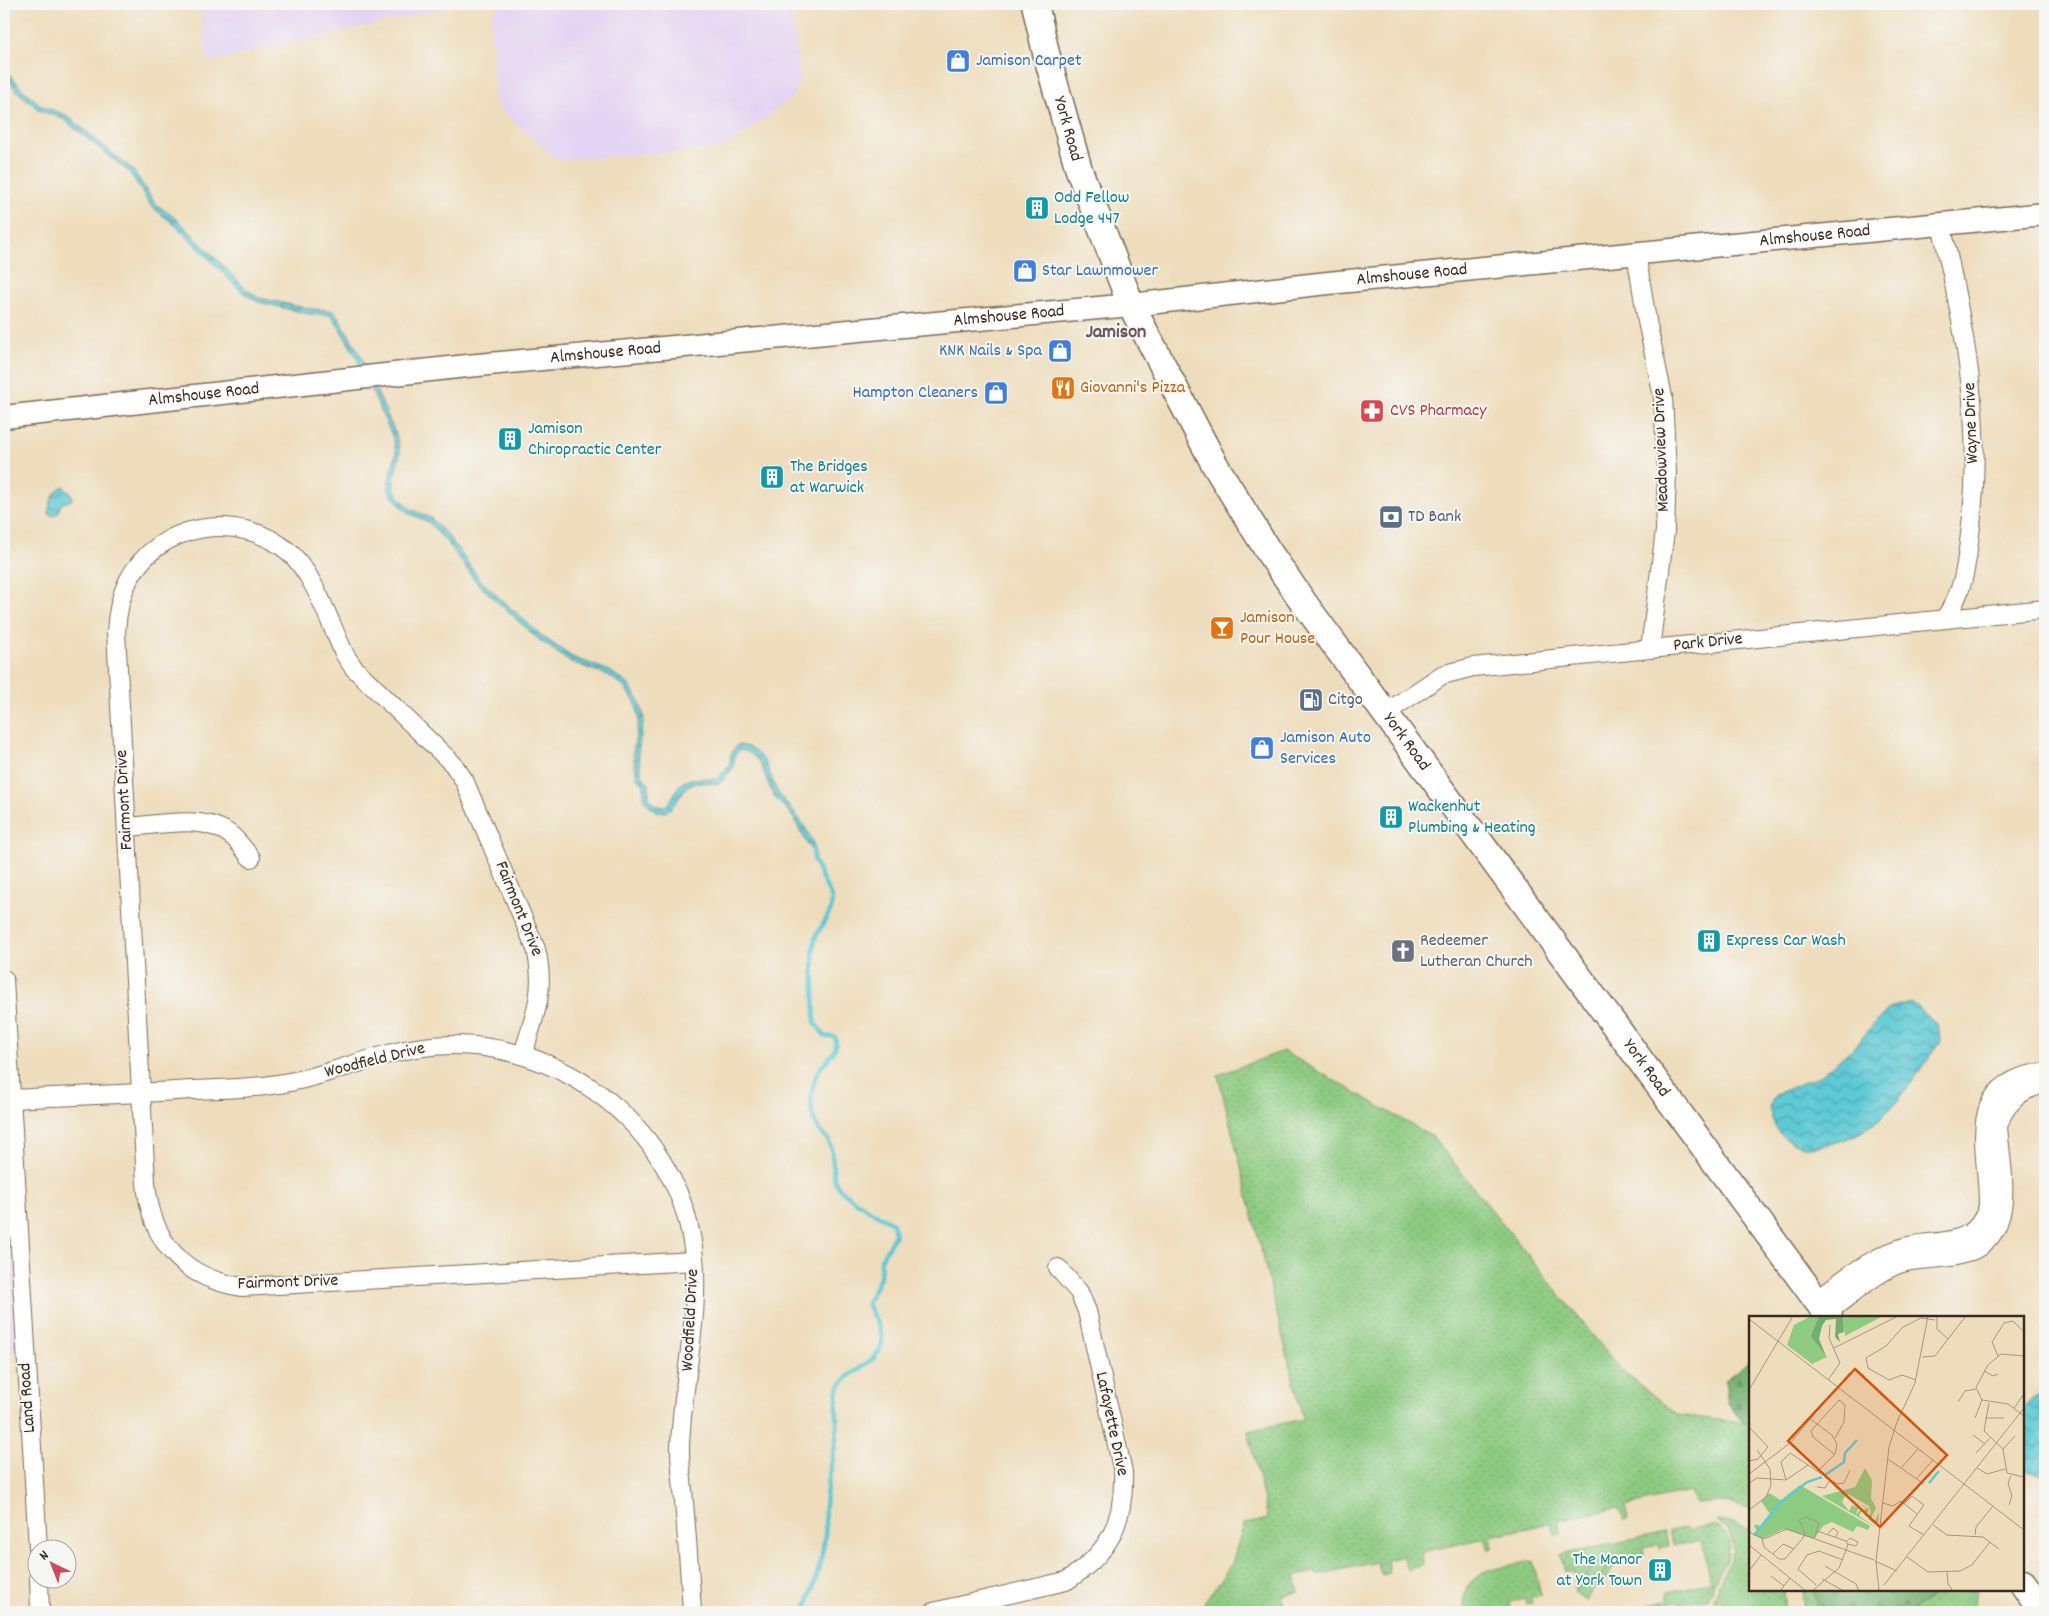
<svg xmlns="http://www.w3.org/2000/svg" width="2049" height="1616" font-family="Dekko,sans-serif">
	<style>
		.built { fill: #e4d3f2 }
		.grass { fill: url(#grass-dots); stroke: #647a50 }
		.forest { fill: url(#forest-firs); stroke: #566c46 }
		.pitch { fill: #8dcb81; stroke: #647a50 }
		.water { fill: url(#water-waves); stroke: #4c7a7a }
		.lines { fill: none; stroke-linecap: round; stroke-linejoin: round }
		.stream { stroke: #5dcad5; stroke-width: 4.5 }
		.minor-casing { stroke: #7a6955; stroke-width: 20 }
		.major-casing { stroke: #7a6955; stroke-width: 25 }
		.highway-casing { stroke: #7a6955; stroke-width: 29 }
		.minor { stroke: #fff; stroke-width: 18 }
		.major { stroke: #fff; stroke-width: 22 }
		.highway { stroke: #fff; stroke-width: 26 }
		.labels { text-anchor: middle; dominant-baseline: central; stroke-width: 4; stroke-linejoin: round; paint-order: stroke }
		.shop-label { font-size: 18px; fill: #366cbe; stroke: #f6f6f2; text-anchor: start }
		.street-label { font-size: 18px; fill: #3b2a1e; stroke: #f6f6f2 }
		.culture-label { font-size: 18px; fill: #0d838f; stroke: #f6f6f2; text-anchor: start }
		.food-label { font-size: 18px; fill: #c56008; stroke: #f6f6f2; text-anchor: start }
		.health-label { font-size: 18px; fill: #be3a42; stroke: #f6f6f2; text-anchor: start }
		.service-label { font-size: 18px; fill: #4e5e75; stroke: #f6f6f2; text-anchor: start }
		.worship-label { font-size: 18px; fill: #5b616d; stroke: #f6f6f2; text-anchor: start }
		.quarter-label { font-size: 20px; font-weight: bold; fill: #6b575e; stroke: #f6f6f2 }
		.inset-river { fill: none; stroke: #5dcad5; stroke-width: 2.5 }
		.inset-road { fill: none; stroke: #a6957d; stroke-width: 1 }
		.view { fill: #d7540e; fill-opacity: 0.15; stroke: #d7540e; stroke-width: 2.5 }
		.inset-edge { fill: none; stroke: #3b2a1e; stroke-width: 2.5 }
	</style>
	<defs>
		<pattern id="grass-dots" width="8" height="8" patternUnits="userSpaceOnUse" patternTransform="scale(1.25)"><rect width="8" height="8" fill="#8dcb81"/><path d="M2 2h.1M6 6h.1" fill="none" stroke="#7bae6f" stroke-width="1.8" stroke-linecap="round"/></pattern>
		<pattern id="forest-firs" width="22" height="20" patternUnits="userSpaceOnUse" patternTransform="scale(1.25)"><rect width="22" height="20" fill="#72af6f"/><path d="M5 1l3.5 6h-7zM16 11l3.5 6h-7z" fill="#5f8f5b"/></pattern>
		<pattern id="water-waves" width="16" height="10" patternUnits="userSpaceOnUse" patternTransform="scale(1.25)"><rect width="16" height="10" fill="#5dcad5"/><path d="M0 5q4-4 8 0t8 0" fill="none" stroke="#4ea4ac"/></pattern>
	</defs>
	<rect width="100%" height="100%" fill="#f6f6f2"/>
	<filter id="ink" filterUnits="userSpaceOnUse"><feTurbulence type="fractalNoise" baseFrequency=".02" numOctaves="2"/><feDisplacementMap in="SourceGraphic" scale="10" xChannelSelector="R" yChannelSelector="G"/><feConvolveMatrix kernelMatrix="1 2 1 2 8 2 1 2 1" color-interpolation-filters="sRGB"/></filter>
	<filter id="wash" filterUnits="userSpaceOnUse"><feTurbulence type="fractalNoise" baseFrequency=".0096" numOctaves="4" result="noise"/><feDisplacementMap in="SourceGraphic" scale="20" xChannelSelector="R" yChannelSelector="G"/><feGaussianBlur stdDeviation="1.12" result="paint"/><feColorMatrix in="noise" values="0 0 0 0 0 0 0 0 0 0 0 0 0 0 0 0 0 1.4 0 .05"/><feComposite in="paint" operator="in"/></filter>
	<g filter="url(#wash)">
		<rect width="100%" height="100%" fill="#eeddbc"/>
		<g class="built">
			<polygon points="200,4 465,4 208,62"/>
			<polygon points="498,4 790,4 800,78 793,97 723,149 558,160 495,105 491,18"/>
			<polygon points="4,949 25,1350 4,1350"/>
		</g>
		<g class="grass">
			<polygon points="1283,1051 1433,1137 1620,1369 1678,1415 1750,1424 1750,1509 1723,1502 1696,1504 1691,1491 1625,1506 1628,1519 1624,1521 1618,1508 1558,1521 1561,1533 1556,1536 1551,1523 1491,1536 1493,1547 1489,1550 1485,1538 1422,1552 1423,1565 1407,1570 1403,1556 1387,1560 1389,1573 1382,1575 1377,1562 1317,1575 1316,1572 1295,1576 1299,1592 1282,1596 1285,1612 1198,1612 1232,1563 1244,1524 1268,1519 1248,1431 1303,1419 1218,1075"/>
			<polygon points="1716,1521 1733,1523 1750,1530 1750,1590 1783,1590 1785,1612 1743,1612 1730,1605 1712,1600 1734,1550 1728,1529"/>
			<path d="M1711,1525C1727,1526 1733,1545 1727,1558C1725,1564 1720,1569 1718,1575C1713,1584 1712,1592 1706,1600L1668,1603V1592L1711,1582L1702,1540L1673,1546L1669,1531L1687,1527L1689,1530Z"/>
			<polygon points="1665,1532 1668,1547 1660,1549 1659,1544 1643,1547 1644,1554 1618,1560 1605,1581 1600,1578 1606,1569 1595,1562 1575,1593 1573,1571 1565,1573 1561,1555"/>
			<path d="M1533,1561L1541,1595L1531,1597L1532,1603L1526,1604L1525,1599L1510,1602L1511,1608L1494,1612L1493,1608L1480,1612H1465C1457,1568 1502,1568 1533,1561Z"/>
			<polygon points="1802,1590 1814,1590 1817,1612 1804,1612"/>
			<polygon points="1931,1590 1977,1590 1974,1612 1912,1612 1931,1596"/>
			<polygon points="1665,1600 1666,1604 1652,1612 1644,1611 1649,1604"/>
			<polygon points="1682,1604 1721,1605 1720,1608 1715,1607 1713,1612 1698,1612 1684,1607 1666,1612 1666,1609"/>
		</g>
		<g class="forest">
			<polygon points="1750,1360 1750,1424 1743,1423 1728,1403 1725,1381"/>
			<polygon points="1814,1590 1931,1590 1931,1596 1912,1612 1817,1612"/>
		</g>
		<polygon class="pitch" points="1595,1562 1606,1569 1586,1601 1575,1593"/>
		<g class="water">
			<path d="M4,67L22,89L42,106L66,115L133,170L155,203L179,221L246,289L259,298L311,309L331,310L338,316L360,354L397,437L400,453L394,479V488L399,497L411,509L431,518L450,538L480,580L541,635L572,657L610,671L627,683L639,700L644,717L638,753L642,776L649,784V798L657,806L664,807C672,801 673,795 678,787C687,775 704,779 717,779L729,765L731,754L737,745C745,745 752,748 758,754C772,766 770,785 782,798C790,807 820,842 813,853C805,842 799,826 790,813C787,808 781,805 777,800C764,785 765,751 739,750L735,755L733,768L719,784L696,783L687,786L675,804L666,812L655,811L644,800V785L637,778L633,753L639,718L635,702L624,687L608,675L570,662L538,639L477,583L446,541L428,522L408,513L395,500L389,490V478L396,453L393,438L356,356L334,319L330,315L309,314L258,302L243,293L175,225L151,206L130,173L63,119L39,110L19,93L4,75Z"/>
			<path d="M63,486L72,495V500L61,504L58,513L52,516L49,514C48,504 54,491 63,486Z"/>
			<path d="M1911,1002L1936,1024L1941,1041C1910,1083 1887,1130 1833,1143C1820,1146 1812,1149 1800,1145C1779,1139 1773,1127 1769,1107L1776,1094L1821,1075L1852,1049L1889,1008Z"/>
			<polygon points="2045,1391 2045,1472 2040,1474 2023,1469 2023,1410 2032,1398"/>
		</g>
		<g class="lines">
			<path class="stream" d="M805,1612C814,1587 822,1562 825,1535C826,1525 824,1515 825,1505C827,1479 835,1455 837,1429C838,1416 835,1404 838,1391C846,1367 883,1366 882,1338C881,1325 871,1315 867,1303L880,1278L881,1259L895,1235L893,1223C880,1217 839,1194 835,1181C831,1169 835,1150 828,1140C826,1136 822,1134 820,1131C809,1116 809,1094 816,1076C820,1063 841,1053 835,1037L825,1036L815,1023L813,954L815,938L831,910L832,899L814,861L813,849"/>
		</g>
	</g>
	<g filter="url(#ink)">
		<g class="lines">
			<defs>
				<g id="minor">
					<path d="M1941,224C1965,329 1984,426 1970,534C1966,567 1964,592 1944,619"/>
					<polyline points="1636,253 1647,321 1663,397 1667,472 1665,531 1650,649"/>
					<polyline points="1384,714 1442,675 1473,667 2045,609"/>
					<path d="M127,827C160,825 207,813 233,837C240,843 245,851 251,858"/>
					<polyline points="4,979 38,1548"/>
					<path d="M523,1054C535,1014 546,991 536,949L464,780L453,764L353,667L345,655C330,624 315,575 289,552C240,510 158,522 128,581C120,597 117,614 116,632L146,1183C151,1242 183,1278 242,1287L694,1261"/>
					<path d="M10,1099C70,1096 130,1094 190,1090C217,1089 244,1089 271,1085C323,1079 371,1054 423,1047C547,1030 676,1120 693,1248C702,1316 681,1382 680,1450C680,1467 683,1485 684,1502C687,1539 690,1576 692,1612"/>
					<path d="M1816,1300C1842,1280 1869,1259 1901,1248C1922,1241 1948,1245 1968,1234C1978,1229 1984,1218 1988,1207C1989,1148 1960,1083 2045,1072"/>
					<path d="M1826,1313C1848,1298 1877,1271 1902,1263C1920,1258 1938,1260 1956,1256C2020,1243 2002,1175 1998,1127C2003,1105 2022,1087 2045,1085"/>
					<polyline points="39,1578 40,1612"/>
					<path d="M933,1612L1066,1581C1109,1554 1125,1522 1123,1472L1087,1311L1079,1292L1058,1268"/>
				</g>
				<g id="major">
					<path id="s1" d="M4,417L467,366L1131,305L1328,283L2045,214"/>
				</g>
				<g id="highway">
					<path id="s2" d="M1035,4L1046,53L1079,170L1131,305L1215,465L1268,551L1304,603L1829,1317"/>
					<polyline points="2023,1583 2043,1612"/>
				</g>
			</defs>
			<use href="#minor" class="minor-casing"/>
			<use href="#major" class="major-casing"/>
			<use href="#highway" class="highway-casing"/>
			<use href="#minor" class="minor"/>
			<use href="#major" class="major"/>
			<use href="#highway" class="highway"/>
		</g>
	</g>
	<defs>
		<symbol id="shop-square" viewBox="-11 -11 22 22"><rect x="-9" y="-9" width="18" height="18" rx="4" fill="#3f7fe0" stroke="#f6f6f2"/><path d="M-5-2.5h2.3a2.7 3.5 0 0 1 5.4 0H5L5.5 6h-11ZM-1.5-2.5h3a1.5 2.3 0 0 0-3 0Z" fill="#fff"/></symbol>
		<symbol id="building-square" viewBox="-11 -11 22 22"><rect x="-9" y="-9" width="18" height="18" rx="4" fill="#0f9aa8" stroke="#f6f6f2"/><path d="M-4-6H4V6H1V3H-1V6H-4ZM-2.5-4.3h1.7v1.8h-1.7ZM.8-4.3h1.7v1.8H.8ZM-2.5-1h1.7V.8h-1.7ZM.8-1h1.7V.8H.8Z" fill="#fff"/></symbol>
		<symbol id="restaurant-square" viewBox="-11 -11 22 22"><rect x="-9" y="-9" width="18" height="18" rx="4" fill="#e8710a" stroke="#f6f6f2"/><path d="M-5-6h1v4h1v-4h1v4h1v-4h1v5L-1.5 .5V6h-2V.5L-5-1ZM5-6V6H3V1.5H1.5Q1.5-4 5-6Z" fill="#fff"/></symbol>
		<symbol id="pharmacy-square" viewBox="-11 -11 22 22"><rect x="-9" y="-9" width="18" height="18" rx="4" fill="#e0444e" stroke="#f6f6f2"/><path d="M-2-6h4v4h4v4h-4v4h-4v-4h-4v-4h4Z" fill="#fff"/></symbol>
		<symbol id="bank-square" viewBox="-11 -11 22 22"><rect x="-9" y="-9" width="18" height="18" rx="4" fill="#5c6f8a" stroke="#f6f6f2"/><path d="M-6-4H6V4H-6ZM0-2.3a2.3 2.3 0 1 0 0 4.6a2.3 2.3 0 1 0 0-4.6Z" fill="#fff"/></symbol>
		<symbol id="bar-square" viewBox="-11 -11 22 22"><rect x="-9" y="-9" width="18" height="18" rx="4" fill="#e8710a" stroke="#f6f6f2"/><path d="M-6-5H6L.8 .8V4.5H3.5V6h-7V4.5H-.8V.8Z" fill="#fff"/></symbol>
		<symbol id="fuel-square" viewBox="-11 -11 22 22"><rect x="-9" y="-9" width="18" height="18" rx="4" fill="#5c6f8a" stroke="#f6f6f2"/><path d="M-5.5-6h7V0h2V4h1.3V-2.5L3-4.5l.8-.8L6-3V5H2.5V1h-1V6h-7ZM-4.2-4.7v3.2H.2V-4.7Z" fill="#fff"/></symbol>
		<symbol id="church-square" viewBox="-11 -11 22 22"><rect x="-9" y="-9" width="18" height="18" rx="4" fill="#6b7280" stroke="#f6f6f2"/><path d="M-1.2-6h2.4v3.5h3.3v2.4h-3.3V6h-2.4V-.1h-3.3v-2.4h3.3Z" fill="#fff"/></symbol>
	</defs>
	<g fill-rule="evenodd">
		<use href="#shop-square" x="944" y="47" width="28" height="28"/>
		<use href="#building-square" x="1023" y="194" width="28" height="28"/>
		<use href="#shop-square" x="1011" y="257" width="28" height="28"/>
		<use href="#shop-square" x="1046" y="337" width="28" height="28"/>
		<use href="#restaurant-square" x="1049" y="374" width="28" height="28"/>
		<use href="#shop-square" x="982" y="379" width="28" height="28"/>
		<use href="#pharmacy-square" x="1358" y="397" width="28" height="28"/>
		<use href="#building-square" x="496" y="425" width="28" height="28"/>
		<use href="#building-square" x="758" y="463" width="28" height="28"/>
		<use href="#bank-square" x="1377" y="503" width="28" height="28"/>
		<use href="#bar-square" x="1208" y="614" width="28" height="28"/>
		<use href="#fuel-square" x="1297" y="686" width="28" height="28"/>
		<use href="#shop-square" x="1248" y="734" width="28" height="28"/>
		<use href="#building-square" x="1377" y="803" width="28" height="28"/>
		<use href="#building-square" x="1695" y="927" width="28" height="28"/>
		<use href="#church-square" x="1389" y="937" width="28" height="28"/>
		<use href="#building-square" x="1646" y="1556" width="28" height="28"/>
	</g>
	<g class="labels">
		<g class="shop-label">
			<text x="976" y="61">Jamison Carpet</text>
			<text x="1042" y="271">Star Lawnmower</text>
			<text x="1042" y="351" text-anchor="end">KNK Nails &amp; Spa</text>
			<text x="978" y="393" text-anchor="end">Hampton Cleaners</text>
			<text x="1280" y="738">Jamison Auto<tspan x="1280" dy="21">Services</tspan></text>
		</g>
		<g class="street-label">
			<text stroke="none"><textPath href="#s2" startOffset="129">York Road</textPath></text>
			<text stroke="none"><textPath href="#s1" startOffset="1820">Almshouse Road</textPath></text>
			<text stroke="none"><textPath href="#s1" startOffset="1415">Almshouse Road</textPath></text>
			<text stroke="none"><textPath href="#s1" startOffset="1010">Almshouse Road</textPath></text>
			<text stroke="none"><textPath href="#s1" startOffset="605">Almshouse Road</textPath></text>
			<text stroke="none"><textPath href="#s1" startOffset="201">Almshouse Road</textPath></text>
			<text transform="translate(1972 423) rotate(-92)">Wayne Drive</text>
			<text transform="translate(1662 450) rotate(-92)">Meadowview Drive</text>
			<text transform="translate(1708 643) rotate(-6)">Park Drive</text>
			<text stroke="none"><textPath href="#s2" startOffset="834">York Road</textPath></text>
			<text transform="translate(125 800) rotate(-93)">Fairmont Drive</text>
			<text transform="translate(518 909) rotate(68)">Fairmont Drive</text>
			<text transform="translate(375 1061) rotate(-14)">Woodfield Drive</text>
			<text stroke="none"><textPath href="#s2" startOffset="1239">York Road</textPath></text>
			<text transform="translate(288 1283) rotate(-2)">Fairmont Drive</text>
			<text transform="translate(691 1320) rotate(-87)">Woodfield Drive</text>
			<text transform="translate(28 1398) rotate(-94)">Land Road</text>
			<text transform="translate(1111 1424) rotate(78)">Lafayette Drive</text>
		</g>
		<g class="culture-label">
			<text x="1054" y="198">Odd Fellow<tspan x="1054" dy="21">Lodge 447</tspan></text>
			<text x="528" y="429">Jamison<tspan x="528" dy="21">Chiropractic Center</tspan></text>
			<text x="790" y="467">The Bridges<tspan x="790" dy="21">at Warwick</tspan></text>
			<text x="1408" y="807">Wackenhut<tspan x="1408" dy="21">Plumbing &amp; Heating</tspan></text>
			<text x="1726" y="941">Express Car Wash</text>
			<text x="1642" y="1560" text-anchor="end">The Manor<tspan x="1642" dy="21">at York Town</tspan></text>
		</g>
		<g class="food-label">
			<text x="1080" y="388">Giovanni's Pizza</text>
			<text x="1240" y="618">Jamison<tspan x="1240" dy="21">Pour House</tspan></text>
		</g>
		<g class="health-label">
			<text x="1390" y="411">CVS Pharmacy</text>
		</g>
		<g class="service-label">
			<text x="1408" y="517">TD Bank</text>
			<text x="1328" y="700">Citgo</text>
		</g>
		<g class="worship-label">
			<text x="1420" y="941">Redeemer<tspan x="1420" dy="21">Lutheran Church</tspan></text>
		</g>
		<g class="quarter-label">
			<text x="1116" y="333">Jamison</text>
		</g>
	</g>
	<g transform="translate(1749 1316)">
		<rect width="275" height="275" fill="#eeddbc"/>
		<path d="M62,0H70L63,20L78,41L63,48L38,29L45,9ZM94,0H134L96,20ZM116,152L123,164L122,182L127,192L121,204L126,205L130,196L129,207H124L119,203L122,196L120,190L99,178L95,182L100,185L95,182L93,186L100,195L103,189L109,192L107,199L111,194L118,193L111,188L120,193L117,201L113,194L110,200L128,212L73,180L106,171Z" fill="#8dcb81"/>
		<path d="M70,0H94L95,16L89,18L91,26L86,21L87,3L77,4L73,10L70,23L77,40L62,20Z" fill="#72af6f"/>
		<path d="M51,169L121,210L119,214L108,210L104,216L83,206L74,210L65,223L35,213L13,223L4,219L8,214L5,211L7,208L13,211L21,198L12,185L20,177L32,184Z" fill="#8dcb81"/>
		<path d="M38,187L47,194L36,208L27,201ZM76,188L91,196L87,204L72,196ZM91 205a7 7 0 1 1 14 0a7 7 0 1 1-14 0Z" fill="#8dcb81"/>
		<path class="inset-river" d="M76,159L95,146L96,137L108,124M180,167L190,155M6,218L30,188L58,166L73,161"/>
		<path class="inset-road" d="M188,0V13L199,23M0,3L275,214M85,32L149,0M249,40L243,26L255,7L264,5L275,16M275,40L252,38L239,49L227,71L233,84L259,88L275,100M173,41L186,40L217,0M235,55L244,60L249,58M79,64L91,47L80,22L81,9M167,64L153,59L140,64L119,52L117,42L137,30L154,11L172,2L186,4M89,72L100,57M0,74L44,0M209,86L216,75L227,73M240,87L235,115L254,133L258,157L275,161M265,92L275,78M226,102L233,84M236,102H255M61,103L83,119L88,128L86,138L68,156M0,111L19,131L9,143L0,145M224,119L236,128M254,133L266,120M227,137L241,122M85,138L64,121L62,115L90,84L96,89L95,106L86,122M139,143L175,168M153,151L169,133M228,152L238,158L256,153M0,158L41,127L88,71M168,162L184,144M37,164L32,146L41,137L88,168L95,167L101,154M0,167L8,162L37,164L59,149M68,171L76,172L81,164M134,187L144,190L152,185L168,198M155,188L163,180L175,189L160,210L175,219M260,189L263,180L259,167L262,160M0,194L17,181L22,169L21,153L8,134M184,209L198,219L234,221L250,233M0,216L15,223L38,213L125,244M78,219L84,212L89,216L87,221M226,219L227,211L244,190M13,223L15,231L30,243H36L54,222L56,217L50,204L57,201L70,207L65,223M97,226L101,222L109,226L107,230L99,228M0,229L57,275M24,238L34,228L45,233M158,241L179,256L211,255L223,249L241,226M126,245L148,255M76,250L107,268L110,275M0,255L12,239M198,256L199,268L204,275M22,260L35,270M73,263L95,275M67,269L49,253L58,239L70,235L94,244M135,269L275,92M31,275L41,262M63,275L90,252L99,229L97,225L68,215M130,275L127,245L140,131L148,106L166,67L179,0"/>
		<path class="view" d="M106,53L198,139L131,211L39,125Z"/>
		<rect width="275" height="275" class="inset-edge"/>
	</g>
	<rect width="2049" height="1616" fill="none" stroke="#f6f6f2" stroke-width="20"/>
	<g transform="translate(52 1564) rotate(317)"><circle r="24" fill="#f6f6f2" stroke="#aba49d"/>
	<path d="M0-4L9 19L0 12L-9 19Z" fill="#d1495b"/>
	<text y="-8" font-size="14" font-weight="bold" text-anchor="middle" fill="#3b2a1e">N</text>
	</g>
</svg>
